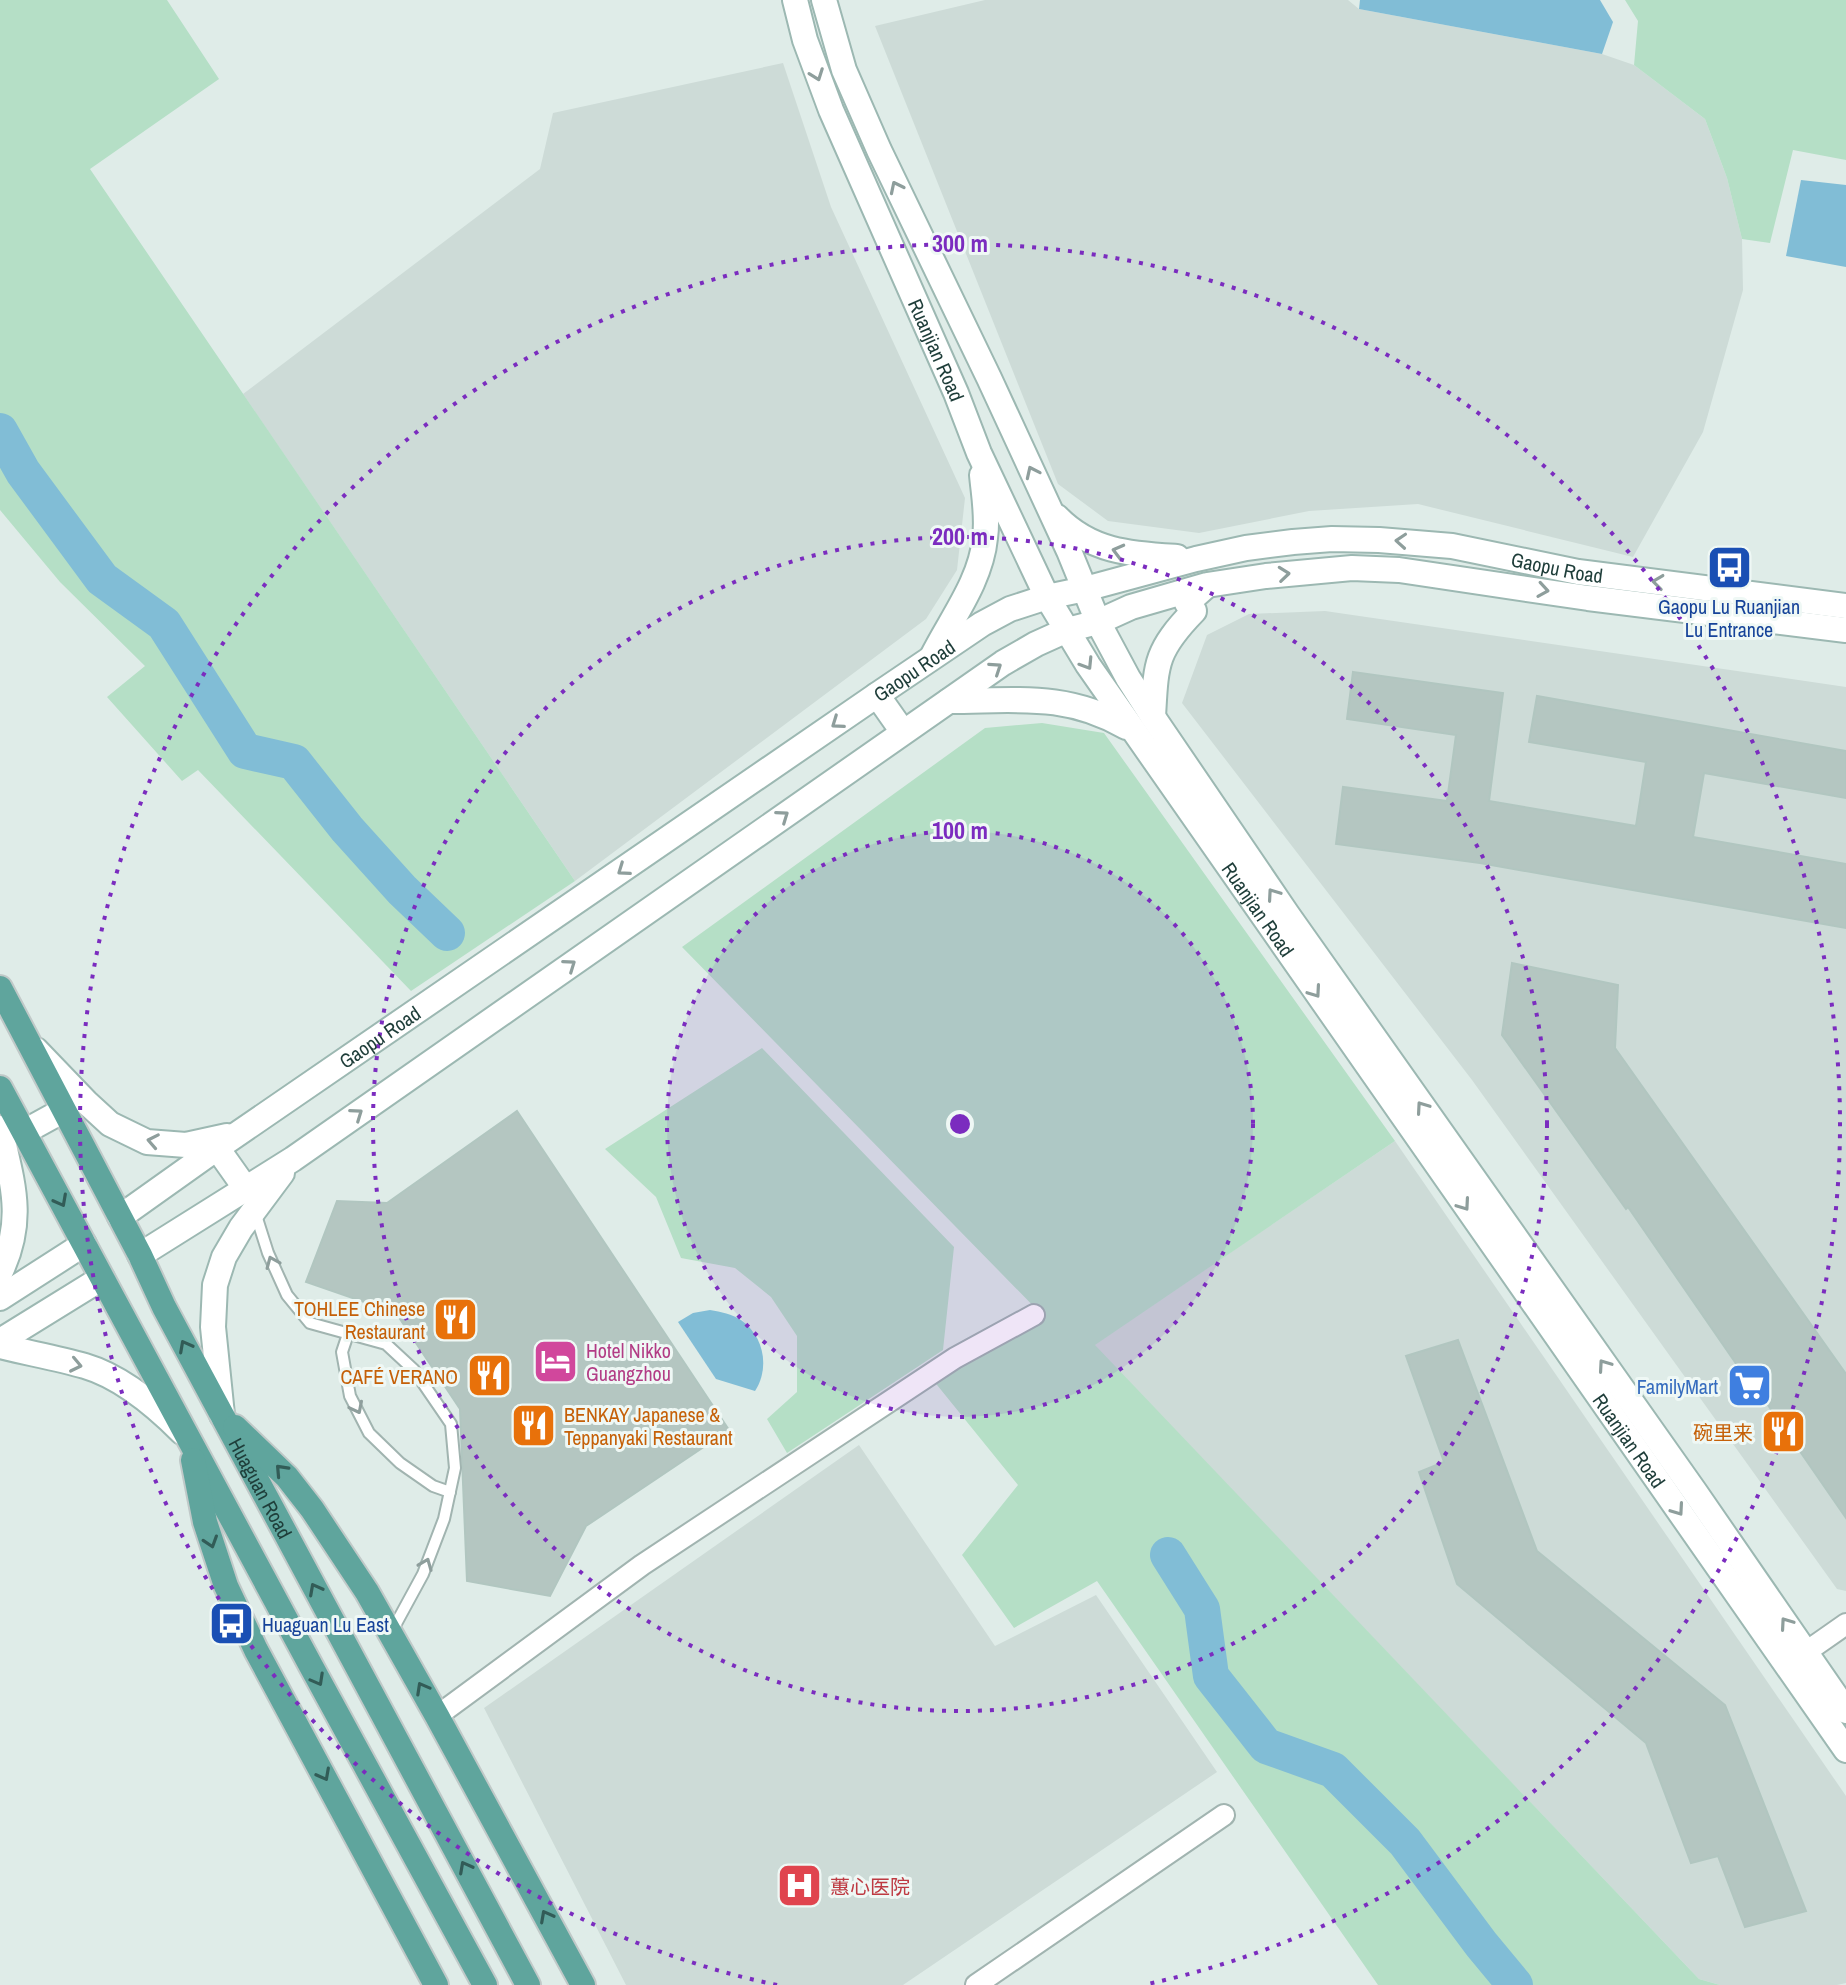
<svg xmlns="http://www.w3.org/2000/svg" width="1846" height="1985" font-family="'Archivo Narrow','Noto Sans SC',sans-serif">
	<style>
		.built { fill: #cddbd7 }
		.green { fill: #b5dfc6 }
		.water { fill: #81bdd6 }
		.lines { fill: none; stroke-linecap: round; stroke-linejoin: round }
		.river { stroke: #81bdd6; stroke-width: 36 }
		.building { fill: #b4c6c1; stroke: #b1c6c0; stroke-width: 2 }
		.lane-casing { stroke: #a1b4b0; stroke-width: 14 }
		.street-casing { stroke: #a1b4b0; stroke-width: 24 }
		.secondary-casing { stroke: #9cb8b2; stroke-width: 28 }
		.primary-casing { stroke: #c0c9c8; stroke-width: 28 }
		.lane { stroke: #fff; stroke-width: 10 }
		.street { stroke: #fff; stroke-width: 20 }
		.secondary { stroke: #fff; stroke-width: 24 }
		.primary { stroke: #5fa59d; stroke-width: 24 }
		.oneway { stroke: #8e9e9c }
		.oneway2 { stroke: #325c57 }
		.ring { fill: none; stroke: #7b2cbf; stroke-width: 4; stroke-dasharray: 4 8 }
		.labels { text-anchor: middle; dominant-baseline: central; stroke-width: 6; stroke-linejoin: round; paint-order: stroke }
		.street-label { font-size: 20px; fill: #1e3d39; stroke: #eff8f5 }
		.transit-label { font-size: 20px; fill: #164399; stroke: #eff8f5 }
		.food-label { font-size: 20px; fill: #c56008; stroke: #eff8f5; text-anchor: end }
		.hotel-label { font-size: 20px; fill: #b23c85; stroke: #eff8f5; text-anchor: start }
		.shop-label { font-size: 20px; fill: #366cbe; stroke: #eff8f5; text-anchor: end }
		.health-label { font-size: 20px; fill: #be3a42; stroke: #eff8f5; text-anchor: start }
		.centre { fill: #7b2cbf; stroke: #eff8f5; stroke-width: 4 }
		.ring-label { font-size: 24px; text-anchor: middle; font-weight: bold; fill: #7b2cbf; stroke: #eff8f5; stroke-width: 6; stroke-linejoin: round; paint-order: stroke }
	</style>
	<rect width="100%" height="100%" fill="#dfece8"/>
	<g class="built">
		<polygon points="985,0 1348,0 1359,9 1602,54 1634,65 1705,119 1727,178 1742,239 1743,290 1703,432 1633,557 1418,504 1309,511 1199,533 1108,521 1058,484 875,26"/>
		<polygon points="783,63 831,207 965,498 957,570 926,619 575,881 243,394 540,169 553,113"/>
		<polygon points="1325,611 1846,687 1846,1591 1837,1589 1472,1080 1182,703 1207,635 1249,614"/>
		<polygon points="1395,1141 1846,1796 1846,1983 1837,1985 1720,1985 1699,1979 1094,1345"/>
		<polygon points="859,1445 995,1646 1096,1595 1217,1772 903,1985 626,1985 484,1708"/>
	</g>
	<g class="green">
		<polygon points="0,0 167,0 219,79 90,169 575,881 411,991 198,770 182,781 107,697 145,666 60,582 0,510"/>
		<polygon points="1625,0 1846,0 1846,160 1793,150 1770,243 1742,239 1727,178 1705,119 1634,65 1638,21"/>
		<polygon points="1042,723 1104,733 1395,1141 1095,1345 1699,1979 1720,1985 1378,1985 1097,1581 1014,1628 962,1555 1018,1485 933,1380 1045,1318 682,947 985,728"/>
		<polygon points="762,1048 954,1247 943,1350 787,1453 767,1419 797,1392 797,1336 771,1297 735,1268 681,1258 656,1197 605,1149"/>
	</g>
	<g class="water">
		<polygon points="1360,0 1600,0 1613,22 1602,54 1359,9"/>
		<polygon points="1801,180 1846,185 1846,267 1786,256"/>
		<path d="M710,1310C721,1312 732,1314 741,1320C764,1336 770,1368 755,1391L716,1379L678,1322L693,1313Z"/>
	</g>
	<g class="lines">
		<g class="river">
			<polyline points="0,431 23,472 102,579 164,624 245,751 294,762 347,829 402,890 447,933"/>
			<polyline points="1168,1555 1202,1609 1211,1676 1266,1746 1333,1770 1405,1842 1481,1944 1515,1985"/>
		</g>
	</g>
	<g class="building">
		<polygon points="1353,672 1503,693 1489,801 1636,826 1646,762 1529,742 1537,696 1846,751 1846,798 1704,773 1693,837 1846,864 1846,928 1480,863 1336,844 1343,787 1447,801 1456,735 1347,719"/>
		<polygon points="1512,963 1618,985 1615,1048 1846,1374 1846,1518 1759,1392 1757,1394 1628,1207 1626,1209 1502,1035"/>
		<polygon points="517,1111 729,1430 586,1526 550,1596 467,1581 460,1409 396,1313 306,1282 337,1201 387,1203"/>
		<polygon points="1458,1340 1537,1551 1725,1705 1806,1911 1745,1927 1718,1856 1691,1863 1646,1743 1457,1584 1419,1472 1444,1462 1406,1356"/>
	</g>
	<g class="lines">
		<defs>
			<g id="lane">
				<polyline points="255,1212 268,1253 287,1295 310,1323 386,1344 414,1370 451,1424 455,1468 444,1519 423,1574 392,1631"/>
				<polyline points="348,1334 342,1352 350,1396 369,1433 400,1463 433,1486 450,1492"/>
			</g>
			<g id="street">
				<polyline points="1806,1652 1846,1624"/>
				<polyline points="437,1716 642,1565 955,1358 1034,1315"/>
				<polyline points="976,1985 1224,1815"/>
			</g>
			<g id="secondary">
				<path id="s1" d="M795,0L805,40L831,110L956,393L979,453L1047,597L1088,665L1846,1750"/>
				<polyline points="824,0 844,70 879,150 989,378 1069,551 1098,622 1128,678 1153,717 1287,914 1695,1492 1846,1711"/>
				<path d="M1057,517C1091,552 1131,554 1177,557"/>
				<path d="M932,657C951,619 981,581 985,538C988,517 984,496 982,475"/>
				<polyline points="877,695 903,732"/>
				<path d="M949,701C1015,701 1066,692 1126,727"/>
				<path d="M1153,717C1156,664 1155,651 1194,611L1187,603L1205,587"/>
				<polyline points="36,1050 86,1102 110,1124 147,1142 186,1145 227,1136"/>
				<path d="M0,1128C12,1182 26,1219 0,1273"/>
				<polyline points="24,1132 64,1110"/>
				<polyline points="217,1148 246,1189"/>
				<path id="s2" d="M120,1217L217,1148L877,695L982,624L1010,609L1047,597L1085,589L1196,559L1246,548L1293,542L1332,539L1379,540L1452,546L1578,572L1846,606"/>
				<polyline points="140,1255 293,1159 1003,663 1036,644 1067,630 1098,622 1131,607 1207,585 1266,576 1352,568 1399,570 1588,598 1846,630"/>
				<polyline points="0,1298 84,1244"/>
				<polyline points="0,1341 102,1278"/>
				<path d="M0,1346C28,1353 57,1358 85,1366C122,1377 155,1405 182,1432"/>
				<polyline points="222,1415 213,1327 215,1285 224,1257 241,1228 282,1173"/>
			</g>
			<g id="primary">
				<path id="s3" d="M0,988L140,1255L164,1307L528,1985"/>
				<polyline points="0,1088 311,1666 485,1985"/>
				<polyline points="235,1427 287,1477 312,1509 367,1592 437,1716 583,1985"/>
				<polyline points="193,1460 205,1522 226,1586 256,1650 436,1985"/>
			</g>
		</defs>
		<use href="#lane" class="lane-casing"/>
		<use href="#street" class="street-casing"/>
		<use href="#secondary" class="secondary-casing"/>
		<use href="#primary" class="primary-casing"/>
		<use href="#lane" class="lane"/>
		<use href="#street" class="street"/>
		<use href="#secondary" class="secondary"/>
		<use href="#primary" class="primary"/>
	</g>
	<defs><path id="oneway-chevron" d="M-2-3.5L2.5 0L-2 3.5" fill="none" stroke-width="1.6" stroke-linecap="round" stroke-linejoin="round" transform="scale(2)"/></defs>
	<g class="oneway">
		<use href="#oneway-chevron" transform="translate(817 75) rotate(70)"/>
		<use href="#oneway-chevron" transform="translate(896 187) rotate(-116)"/>
		<use href="#oneway-chevron" transform="translate(1032 472) rotate(-115)"/>
		<use href="#oneway-chevron" transform="translate(1401 541) rotate(-176)"/>
		<use href="#oneway-chevron" transform="translate(1118 551) rotate(-165)"/>
		<use href="#oneway-chevron" transform="translate(1284 574) rotate(-6)"/>
		<use href="#oneway-chevron" transform="translate(1658 582) rotate(-173)"/>
		<use href="#oneway-chevron" transform="translate(1543 590) rotate(9)"/>
		<use href="#oneway-chevron" transform="translate(1087 664) rotate(58)"/>
		<use href="#oneway-chevron" transform="translate(996 668) rotate(-34)"/>
		<use href="#oneway-chevron" transform="translate(837 723) rotate(145)"/>
		<use href="#oneway-chevron" transform="translate(783 816) rotate(-35)"/>
		<use href="#oneway-chevron" transform="translate(623 870) rotate(145)"/>
		<use href="#oneway-chevron" transform="translate(1273 894) rotate(-125)"/>
		<use href="#oneway-chevron" transform="translate(570 965) rotate(-35)"/>
		<use href="#oneway-chevron" transform="translate(1315 992) rotate(55)"/>
		<use href="#oneway-chevron" transform="translate(1422 1107) rotate(-125)"/>
		<use href="#oneway-chevron" transform="translate(357 1114) rotate(-35)"/>
		<use href="#oneway-chevron" transform="translate(153 1141) rotate(-169)"/>
		<use href="#oneway-chevron" transform="translate(1464 1205) rotate(55)"/>
		<use href="#oneway-chevron" transform="translate(272 1262) rotate(-113)"/>
		<use href="#oneway-chevron" transform="translate(76 1365) rotate(12)"/>
		<use href="#oneway-chevron" transform="translate(1604 1365) rotate(-125)"/>
		<use href="#oneway-chevron" transform="translate(357 1408) rotate(63)"/>
		<use href="#oneway-chevron" transform="translate(1678 1510) rotate(55)"/>
		<use href="#oneway-chevron" transform="translate(426 1564) rotate(-68)"/>
		<use href="#oneway-chevron" transform="translate(1786 1623) rotate(-125)"/>
	</g>
	<g class="oneway2">
		<use href="#oneway-chevron" transform="translate(61 1201) rotate(62)"/>
		<use href="#oneway-chevron" transform="translate(185 1346) rotate(-118)"/>
		<use href="#oneway-chevron" transform="translate(281 1470) rotate(-133)"/>
		<use href="#oneway-chevron" transform="translate(211 1542) rotate(72)"/>
		<use href="#oneway-chevron" transform="translate(315 1589) rotate(-118)"/>
		<use href="#oneway-chevron" transform="translate(318 1680) rotate(61)"/>
		<use href="#oneway-chevron" transform="translate(422 1688) rotate(-119)"/>
		<use href="#oneway-chevron" transform="translate(324 1775) rotate(62)"/>
		<use href="#oneway-chevron" transform="translate(465 1867) rotate(-118)"/>
		<use href="#oneway-chevron" transform="translate(546 1916) rotate(-118)"/>
	</g>
	<circle cx="960" cy="1124" r="293" fill="#7b2cbf" fill-opacity=".12"/>
	<g class="ring">
		<circle cx="960" cy="1124" r="293"/>
		<circle cx="960" cy="1124" r="587"/>
		<path d="M777 1985A880 880 0 1 1 1143 1985"/>
	</g>
	<defs>
		<symbol id="bus-square" viewBox="-11 -11 22 22"><rect x="-9" y="-9" width="18" height="18" rx="4" fill="#1a4fb4" stroke="#eff8f5"/><path d="M-5-6H5V4H4V6H2V4H-2V6H-4V4H-5ZM-3.5-4V0h7V-4ZM-3.5 1.2v1.5H-2V1.2ZM2 1.2v1.5H3.5V1.2Z" fill="#fff"/></symbol>
		<symbol id="restaurant-square" viewBox="-11 -11 22 22"><rect x="-9" y="-9" width="18" height="18" rx="4" fill="#e8710a" stroke="#eff8f5"/><path d="M-5-6h1v4h1v-4h1v4h1v-4h1v5L-1.5 .5V6h-2V.5L-5-1ZM5-6V6H3V1.5H1.5Q1.5-4 5-6Z" fill="#fff"/></symbol>
		<symbol id="hotel-square" viewBox="-11 -11 22 22"><rect x="-9" y="-9" width="18" height="18" rx="4" fill="#d1479c" stroke="#eff8f5"/><path d="M-6-4.5h1.5V1H6V5H4.5V3h-9V5H-6ZM-4 0a1.8 1.8 0 1 1 3.6 0ZM.5 0V-2.5h3Q6-2.5 6 0Z" fill="#fff"/></symbol>
		<symbol id="supermarket-square" viewBox="-11 -11 22 22"><rect x="-9" y="-9" width="18" height="18" rx="4" fill="#3f7fe0" stroke="#eff8f5"/><path d="M-6-5.5h2.5l.6 2H6L4.5 2H-2.5L-4.4-4H-6ZM-1.5 3.2a1.3 1.3 0 1 0 .1 0ZM3 3.2a1.3 1.3 0 1 0 .1 0Z" fill="#fff"/></symbol>
		<symbol id="hospital-square" viewBox="-11 -11 22 22"><rect x="-9" y="-9" width="18" height="18" rx="4" fill="#e0444e" stroke="#eff8f5"/><path d="M-5-5h3v3.5h4V-5h3V5h-3V1.5h-4V5h-3Z" fill="#fff"/></symbol>
	</defs>
	<g fill-rule="evenodd">
		<use href="#bus-square" x="1704" y="542" width="51" height="51"/>
		<use href="#restaurant-square" x="430" y="1294" width="51" height="51"/>
		<use href="#hotel-square" x="530" y="1336" width="51" height="51"/>
		<use href="#restaurant-square" x="464" y="1350" width="51" height="51"/>
		<use href="#supermarket-square" x="1724" y="1360" width="51" height="51"/>
		<use href="#restaurant-square" x="508" y="1400" width="51" height="51"/>
		<use href="#restaurant-square" x="1758" y="1406" width="51" height="51"/>
		<use href="#bus-square" x="206" y="1598" width="51" height="51"/>
		<use href="#hospital-square" x="774" y="1860" width="51" height="51"/>
	</g>
	<g class="labels">
		<g class="street-label">
			<text stroke="none"><textPath href="#s1" startOffset="378">Ruanjian Road</textPath></text>
			<text stroke="none"><textPath href="#s2" startOffset="1636">Gaopu Road</textPath></text>
			<text stroke="none"><textPath href="#s2" startOffset="964">Gaopu Road</textPath></text>
			<text stroke="none"><textPath href="#s1" startOffset="1026">Ruanjian Road</textPath></text>
			<text stroke="none"><textPath href="#s2" startOffset="316">Gaopu Road</textPath></text>
			<text stroke="none"><textPath href="#s1" startOffset="1674">Ruanjian Road</textPath></text>
			<text stroke="none"><textPath href="#s3" startOffset="564">Huaguan Road</textPath></text>
		</g>
		<g class="transit-label">
			<text x="1729" y="606">Gaopu Lu Ruanjian<tspan x="1729" dy="23">Lu Entrance</tspan></text>
			<text x="262" y="1624" text-anchor="start">Huaguan Lu East</text>
		</g>
		<g class="food-label">
			<text x="425" y="1308">TOHLEE Chinese<tspan x="425" dy="23">Restaurant</tspan></text>
			<text x="458" y="1376">CAFÉ VERANO</text>
			<text x="564" y="1414" text-anchor="start">BENKAY Japanese &amp;<tspan x="564" dy="23">Teppanyaki Restaurant</tspan></text>
			<text x="1753" y="1432">碗里来</text>
		</g>
		<g class="hotel-label">
			<text x="586" y="1350">Hotel Nikko<tspan x="586" dy="23">Guangzhou</tspan></text>
		</g>
		<g class="shop-label">
			<text x="1718" y="1386">FamilyMart</text>
		</g>
		<g class="health-label">
			<text x="830" y="1886">蕙心医院</text>
		</g>
	</g>
	<circle cx="960" cy="1124" r="12" class="centre"/>
	<g class="ring-label">
		<text x="960" y="252">300 m</text>
		<text x="960" y="545">200 m</text>
		<text x="960" y="839">100 m</text>
	</g>
</svg>
